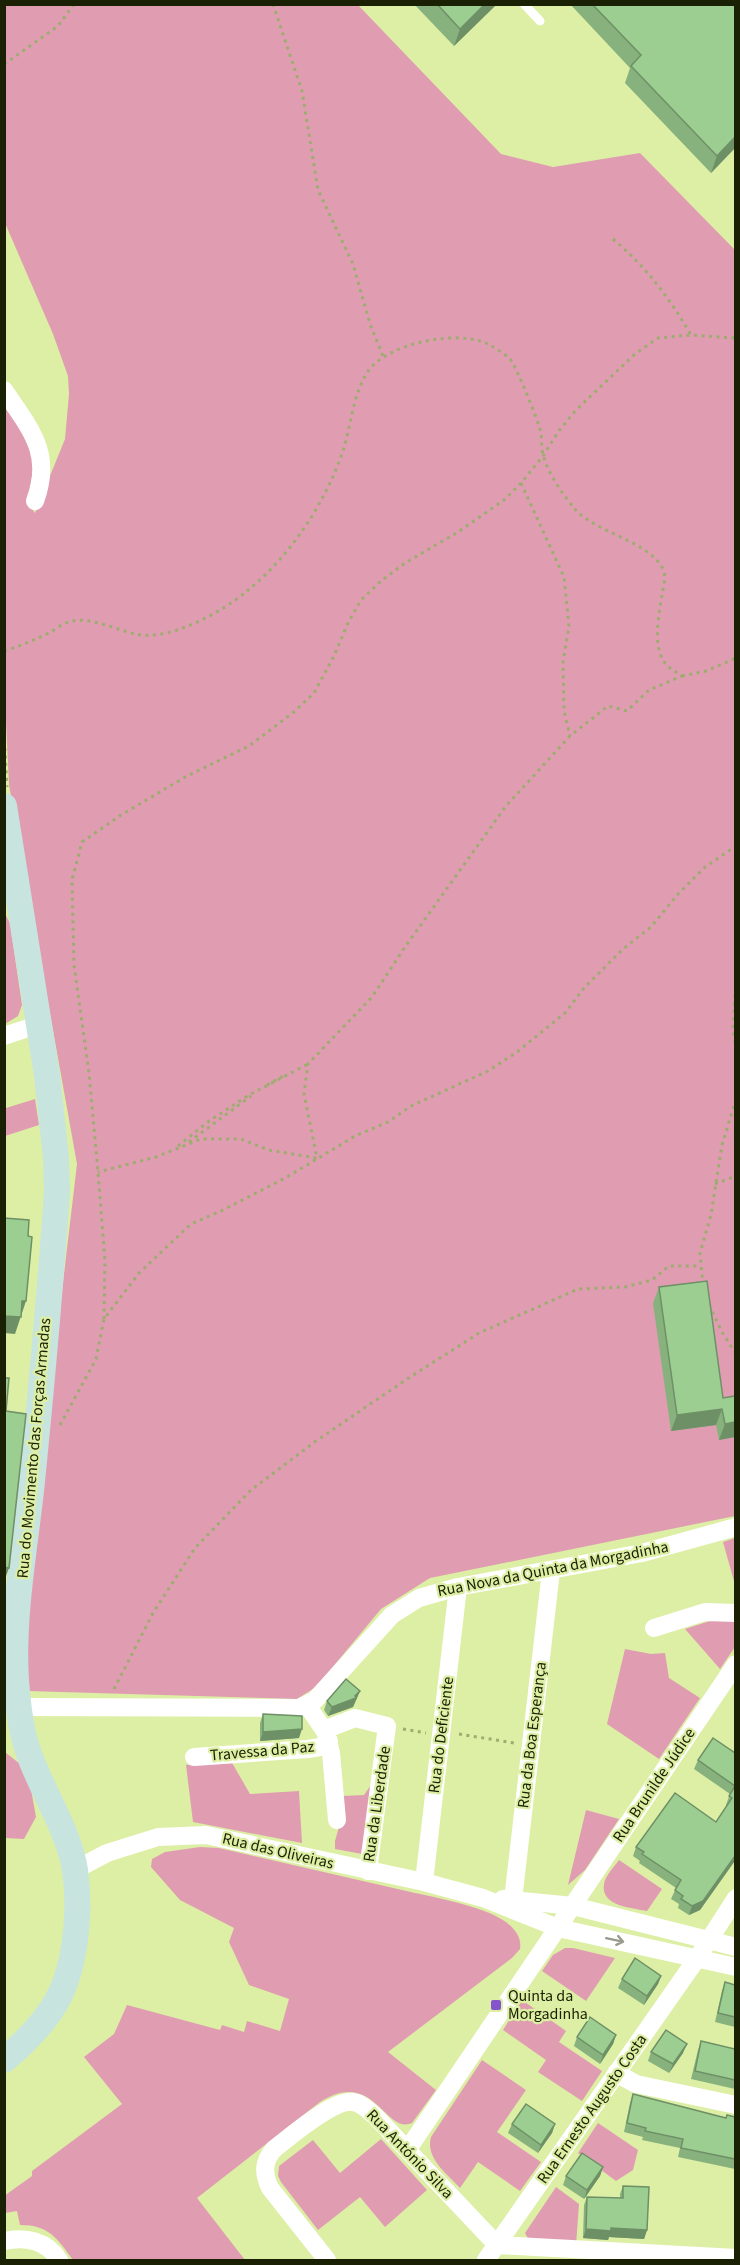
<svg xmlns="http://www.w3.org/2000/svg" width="740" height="2265" font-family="'Source Sans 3',sans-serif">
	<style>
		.green { fill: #e09db2 }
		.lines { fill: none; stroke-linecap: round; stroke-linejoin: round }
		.path { stroke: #9eac70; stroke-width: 3; stroke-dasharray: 3 4.5; stroke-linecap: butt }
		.service { stroke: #fff; stroke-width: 9 }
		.minor { stroke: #fff; stroke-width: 18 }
		.secondary { stroke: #c8e4df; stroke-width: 26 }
		.wall { fill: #87b17d }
		.shaded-wall { fill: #6e9066 }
		.building { fill: #9dce91; stroke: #6e9066; stroke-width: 1.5 }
		.oneway { stroke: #989b8e }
		.poi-dot { fill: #8554cd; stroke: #ddefa4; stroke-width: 2 }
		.labels { text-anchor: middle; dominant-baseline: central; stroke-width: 4.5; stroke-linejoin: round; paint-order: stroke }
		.street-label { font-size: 16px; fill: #1a2003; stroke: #ddefa4 }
		.poi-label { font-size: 16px; fill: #1a2003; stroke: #ddefa4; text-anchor: start }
	</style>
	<rect width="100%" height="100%" fill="#ddefa4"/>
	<g class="green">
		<path d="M5,5H358L501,154L553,167L640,153L735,250V1516L430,1578L381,1609L316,1687L297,1699L27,1691L22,1629L77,1164L9,785L4,680V406C16,424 31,440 33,462C35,479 22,497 35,513L65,439L69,394L68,376L53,334L5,223Z"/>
		<polygon points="4,912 10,923 22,1005 18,1016 5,1024"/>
		<polygon points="35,1099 39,1125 5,1136 5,1104 6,1108"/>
		<polygon points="735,1538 736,1538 735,1585 723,1542"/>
		<polygon points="716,1619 732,1620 735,1622 735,1647 720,1669 685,1629"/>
		<polygon points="625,1649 651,1654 665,1653 669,1678 700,1698 659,1759 607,1724"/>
		<polygon points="5,1752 20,1764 31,1789 36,1817 24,1839 5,1838"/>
		<polygon points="231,1761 250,1794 299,1791 302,1843 193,1822 186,1765"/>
		<polygon points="373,1782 362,1854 335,1849 335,1841 339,1827 343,1827 342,1796 364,1795"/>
		<polygon points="586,1810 619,1819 585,1870 568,1885"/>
		<path d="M200,1847L219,1848C280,1862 341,1876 402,1890C431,1897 482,1905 506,1922C515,1929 522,1938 520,1949L512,1958L388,2052L436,2090L412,2123C385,2135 374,2067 320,2102L197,2198L245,2260H73C57,2238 49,2225 20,2225L17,2211L5,2213L4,2196L32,2176V2171L122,2104L84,2057L114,2034L127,2005L220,2030L222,2025L244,2032L247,2021L280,2031L289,1999L249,1985L229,1942L234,1928L180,1900L151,1867L152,1859L165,1852Z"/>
		<path d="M619,1860L662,1889L647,1911C632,1908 600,1906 604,1884C605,1876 614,1867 619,1860Z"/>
		<polygon points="565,1948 573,1948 615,1958 586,2001 542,1971 553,1955"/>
		<polygon points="522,2000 566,2031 559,2042 602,2071 582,2101 538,2072 546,2060 503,2030"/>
		<path d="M482,2060L526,2090L497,2132L541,2162L520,2191L478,2162L460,2188C447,2174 425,2158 431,2137Z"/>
		<polygon points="598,2123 638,2150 633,2170 616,2181 578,2153"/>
		<polygon points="381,2139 427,2190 385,2227 360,2197 318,2230 281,2182 278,2176 279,2166 313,2140 340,2173"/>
		<polygon points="556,2187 579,2204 576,2246 531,2244 525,2233"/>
	</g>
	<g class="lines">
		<g class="path">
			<polyline points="273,4 302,91 318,190 353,264 370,324 383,356"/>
			<polyline points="4,62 6,63 58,26 74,4"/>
			<path d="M613,239C647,268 668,296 691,335"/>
			<polyline points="521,483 564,577 569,626 563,662 564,711 570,736"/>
			<path d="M4,651C20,646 34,640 49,633C56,629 64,622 73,621C89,617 118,630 135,634C169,642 222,612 247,591C290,556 325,504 343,451C351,426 353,392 369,370C389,343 458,329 488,344C495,348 504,353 510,359C516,366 539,422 541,433C542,440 541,447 543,454C547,472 563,495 575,509C596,533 649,541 663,569C667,577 663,587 662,595C659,614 652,646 665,663C668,668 677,672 682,676L649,690L627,711L608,706L570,736L506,806L405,947L372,997L308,1064L304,1094L317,1158L269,1150L241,1139H201L156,1157L98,1172"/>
			<polyline points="682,676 706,671 736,658"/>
			<polyline points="4,733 7,787"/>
			<polyline points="736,980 733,1030 736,1047"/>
			<polyline points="267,1085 287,1074"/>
			<polyline points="189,1142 251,1096"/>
			<polyline points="178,1146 209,1121 249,1095 308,1064"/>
			<polyline points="715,1184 736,1176"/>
			<polyline points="703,1285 700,1253 711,1215 722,1145 736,1099"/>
			<polyline points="709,1305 722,1332 736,1354"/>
			<polyline points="104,1319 105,1261 98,1172 89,1073 74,965 72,880 82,842 121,815 187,776 249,746 294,712 314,693 334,656 348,623 361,600 381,581 405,563 458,532 504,500 521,483 543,456 558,432 576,410 635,354 658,338 691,335 736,338"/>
			<polyline points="60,1425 96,1359 104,1319 139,1273 191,1224 223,1210 287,1177 355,1136 388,1122 411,1106 488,1071 517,1052 565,1013 584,988 623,949 651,927 678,894 705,867 736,846"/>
			<polyline points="114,1689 153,1613 195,1548 251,1490 316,1441 404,1381 479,1333 578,1289 625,1287 652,1280 669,1266 700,1266"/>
			<polyline points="403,1729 426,1733"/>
			<polyline points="459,1734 514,1743"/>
		</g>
		<polyline class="service" points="524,4 540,21"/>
		<g class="minor">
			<path d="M4,390C30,429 53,453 35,501"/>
			<polyline points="4,1036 40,1024"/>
			<polyline points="654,1628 705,1612 736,1613"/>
			<polyline points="307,1705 324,1730 355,1718 387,1726 368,1871"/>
			<polyline points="18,1707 299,1708 315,1700 392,1615 419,1598 458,1587 642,1553 736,1527"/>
			<polyline points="325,1730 331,1753 337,1820"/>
			<polyline points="194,1757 308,1749 320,1747 329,1741"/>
			<polyline points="75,1870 107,1853 158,1837 206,1835 424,1882 483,1898 558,1928 736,1967"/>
			<polyline points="424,1882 458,1587"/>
			<polyline points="503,1899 573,1906 736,1947"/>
			<polyline points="513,1900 551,1571"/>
			<polyline points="616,2073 636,2084 736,2105"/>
			<polyline points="408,2149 736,1664"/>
			<path d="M4,2241C26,2236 47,2241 59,2260"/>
			<polyline points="497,2245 736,2258"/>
			<path d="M327,2260L270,2188C263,2173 263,2162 274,2149C290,2137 333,2099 353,2102C362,2103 369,2111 376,2117L497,2245"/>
			<polyline points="486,2260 698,1957 736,1898"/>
		</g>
		<path class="secondary" d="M4,806L47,1075L56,1158L57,1192C50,1292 41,1392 31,1491C24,1553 12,1618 16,1681C18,1704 20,1726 27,1748C40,1789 68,1827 75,1870C77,1885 78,1901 77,1916C74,1983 56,2017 4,2060"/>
	</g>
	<g class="wall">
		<polygon points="414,4 497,4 454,46"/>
		<polygon points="570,4 735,4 735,148 711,173 625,83 630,68"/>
		<polygon points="659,1287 723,1398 735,1396 735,1437 719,1440 716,1425 671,1431 653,1303"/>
		<polygon points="360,1691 353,1707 328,1716 324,1710 327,1701"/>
		<polygon points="263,1714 299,1738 260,1741 260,1723"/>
		<polygon points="735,1753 735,1862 734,1862 700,1910 689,1915 678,1908 679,1904 671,1899 676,1888 639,1863 640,1861 633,1856 636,1847 716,1822 727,1806 726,1805 730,1794 694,1769 698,1760"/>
		<polygon points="661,1976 658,1984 644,2005 618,1988 622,1979"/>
		<polygon points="725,1982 735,1985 735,2027 715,2022 722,1991"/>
		<polygon points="616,2035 613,2044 600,2064 574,2046 577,2037"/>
		<polygon points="701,2041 735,2049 735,2089 691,2079 698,2050"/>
		<polygon points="651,2052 683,2053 669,2073 648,2061"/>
		<polygon points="633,2094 725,2118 735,2117 735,2169 678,2157 680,2148 642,2140 643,2137 624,2132 630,2103"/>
		<polygon points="512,2124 555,2124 552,2133 538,2153 508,2133"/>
		<polygon points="603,2167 600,2176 584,2199 563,2185 566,2176"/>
		<polygon points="623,2186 647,2230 644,2239 609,2237 608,2240 583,2238 584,2205 587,2197 620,2198 620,2194"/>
	</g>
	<g class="shaded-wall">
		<polygon points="485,4 497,4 454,46 460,29"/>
		<polygon points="735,137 735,148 711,173 717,156"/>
		<polygon points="22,1301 26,1301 15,1334 4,1333 4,1316"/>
		<polygon points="722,1409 716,1425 671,1431 677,1415"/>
		<polygon points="735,1422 735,1437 719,1440 725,1424"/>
		<polygon points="4,1567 9,1568 5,1579 4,1579"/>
		<polygon points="360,1691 353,1707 328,1716 332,1707 355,1696"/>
		<polygon points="302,1729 299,1738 260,1741 263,1732"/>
		<polygon points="735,1856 734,1862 700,1910 689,1915 692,1906"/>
		<polygon points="661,1976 658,1984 644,2005 647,1996"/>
		<polygon points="616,2035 613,2044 600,2064 603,2055"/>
		<polygon points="687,2044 683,2053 669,2073 673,2064"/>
		<polygon points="555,2124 552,2133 538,2153 541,2145"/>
		<polygon points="603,2167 600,2176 584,2199 587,2190"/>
		<polygon points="611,2228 647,2230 644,2239 609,2237 608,2240 583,2238 586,2229"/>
	</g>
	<g class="building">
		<polygon points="437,4 485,4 460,29"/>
		<polygon points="592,4 735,4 735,137 717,156 631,66 641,55"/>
		<polygon points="4,1218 29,1220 28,1236 32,1237 26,1301 22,1301 21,1317 4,1316"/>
		<polygon points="707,1281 723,1398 735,1396 735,1422 725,1424 722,1409 677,1415 659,1287"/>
		<polygon points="4,1378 9,1378 6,1411 26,1414 9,1568 4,1567"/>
		<polygon points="346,1679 360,1691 355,1696 356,1698 332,1707 327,1701"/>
		<polygon points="263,1714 302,1716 302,1729 263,1732"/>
		<polygon points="713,1738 735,1753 735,1856 703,1901 692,1906 681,1899 683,1896 675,1890 681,1880 642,1854 644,1852 636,1847 675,1793 716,1822 732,1798 729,1796 735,1786 698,1760"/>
		<polygon points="635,1958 661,1976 647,1996 622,1979"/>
		<polygon points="725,1982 735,1985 735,2017 718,2013"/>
		<polygon points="590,2017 616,2035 603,2055 577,2037"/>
		<polygon points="666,2030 687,2044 673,2064 651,2052"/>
		<polygon points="701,2041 735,2049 735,2080 695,2071"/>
		<polygon points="633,2094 726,2118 727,2115 735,2117 735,2159 681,2148 683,2139 645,2131 646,2128 627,2123"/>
		<polygon points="526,2104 555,2124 541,2145 512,2124"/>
		<polygon points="582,2153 603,2167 587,2190 566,2176"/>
		<polygon points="623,2186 649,2187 647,2230 611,2228 611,2231 586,2229 587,2197 623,2198"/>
	</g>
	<defs><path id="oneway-shaft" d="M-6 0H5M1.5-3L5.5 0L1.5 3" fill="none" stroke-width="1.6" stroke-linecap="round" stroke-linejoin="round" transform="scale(1.5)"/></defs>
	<use class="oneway" href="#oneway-shaft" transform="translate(615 1940) rotate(12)"/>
	<rect class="poi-dot" x="490" y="1999" width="12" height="12" rx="3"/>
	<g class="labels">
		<g class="street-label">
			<text transform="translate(34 1448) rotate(-85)">Rua do Movimento das Forças Armadas</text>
			<text transform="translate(553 1569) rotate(-11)">Rua Nova da Quinta da Morgadinha</text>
			<text transform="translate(441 1735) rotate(-83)">Rua do Deficiente</text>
			<text transform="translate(532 1735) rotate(-83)">Rua da Boa Esperança</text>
			<text transform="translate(262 1751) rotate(-5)">Travessa da Paz</text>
			<text transform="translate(654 1785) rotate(-56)">Rua Brunilde Júdice</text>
			<text transform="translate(377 1804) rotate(-82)">Rua da Liberdade</text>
			<text transform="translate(278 1851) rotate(13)">Rua das Oliveiras</text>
			<text transform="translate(592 2109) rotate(-55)">Rua Ernesto Augusto Costa</text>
			<text transform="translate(410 2154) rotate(46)">Rua António Silva</text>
		</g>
		<g class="poi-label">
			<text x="508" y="1996">Quinta da<tspan x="508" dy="18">Morgadinha</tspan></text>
		</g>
	</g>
	<rect width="740" height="2265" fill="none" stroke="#1a2003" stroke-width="12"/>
</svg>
